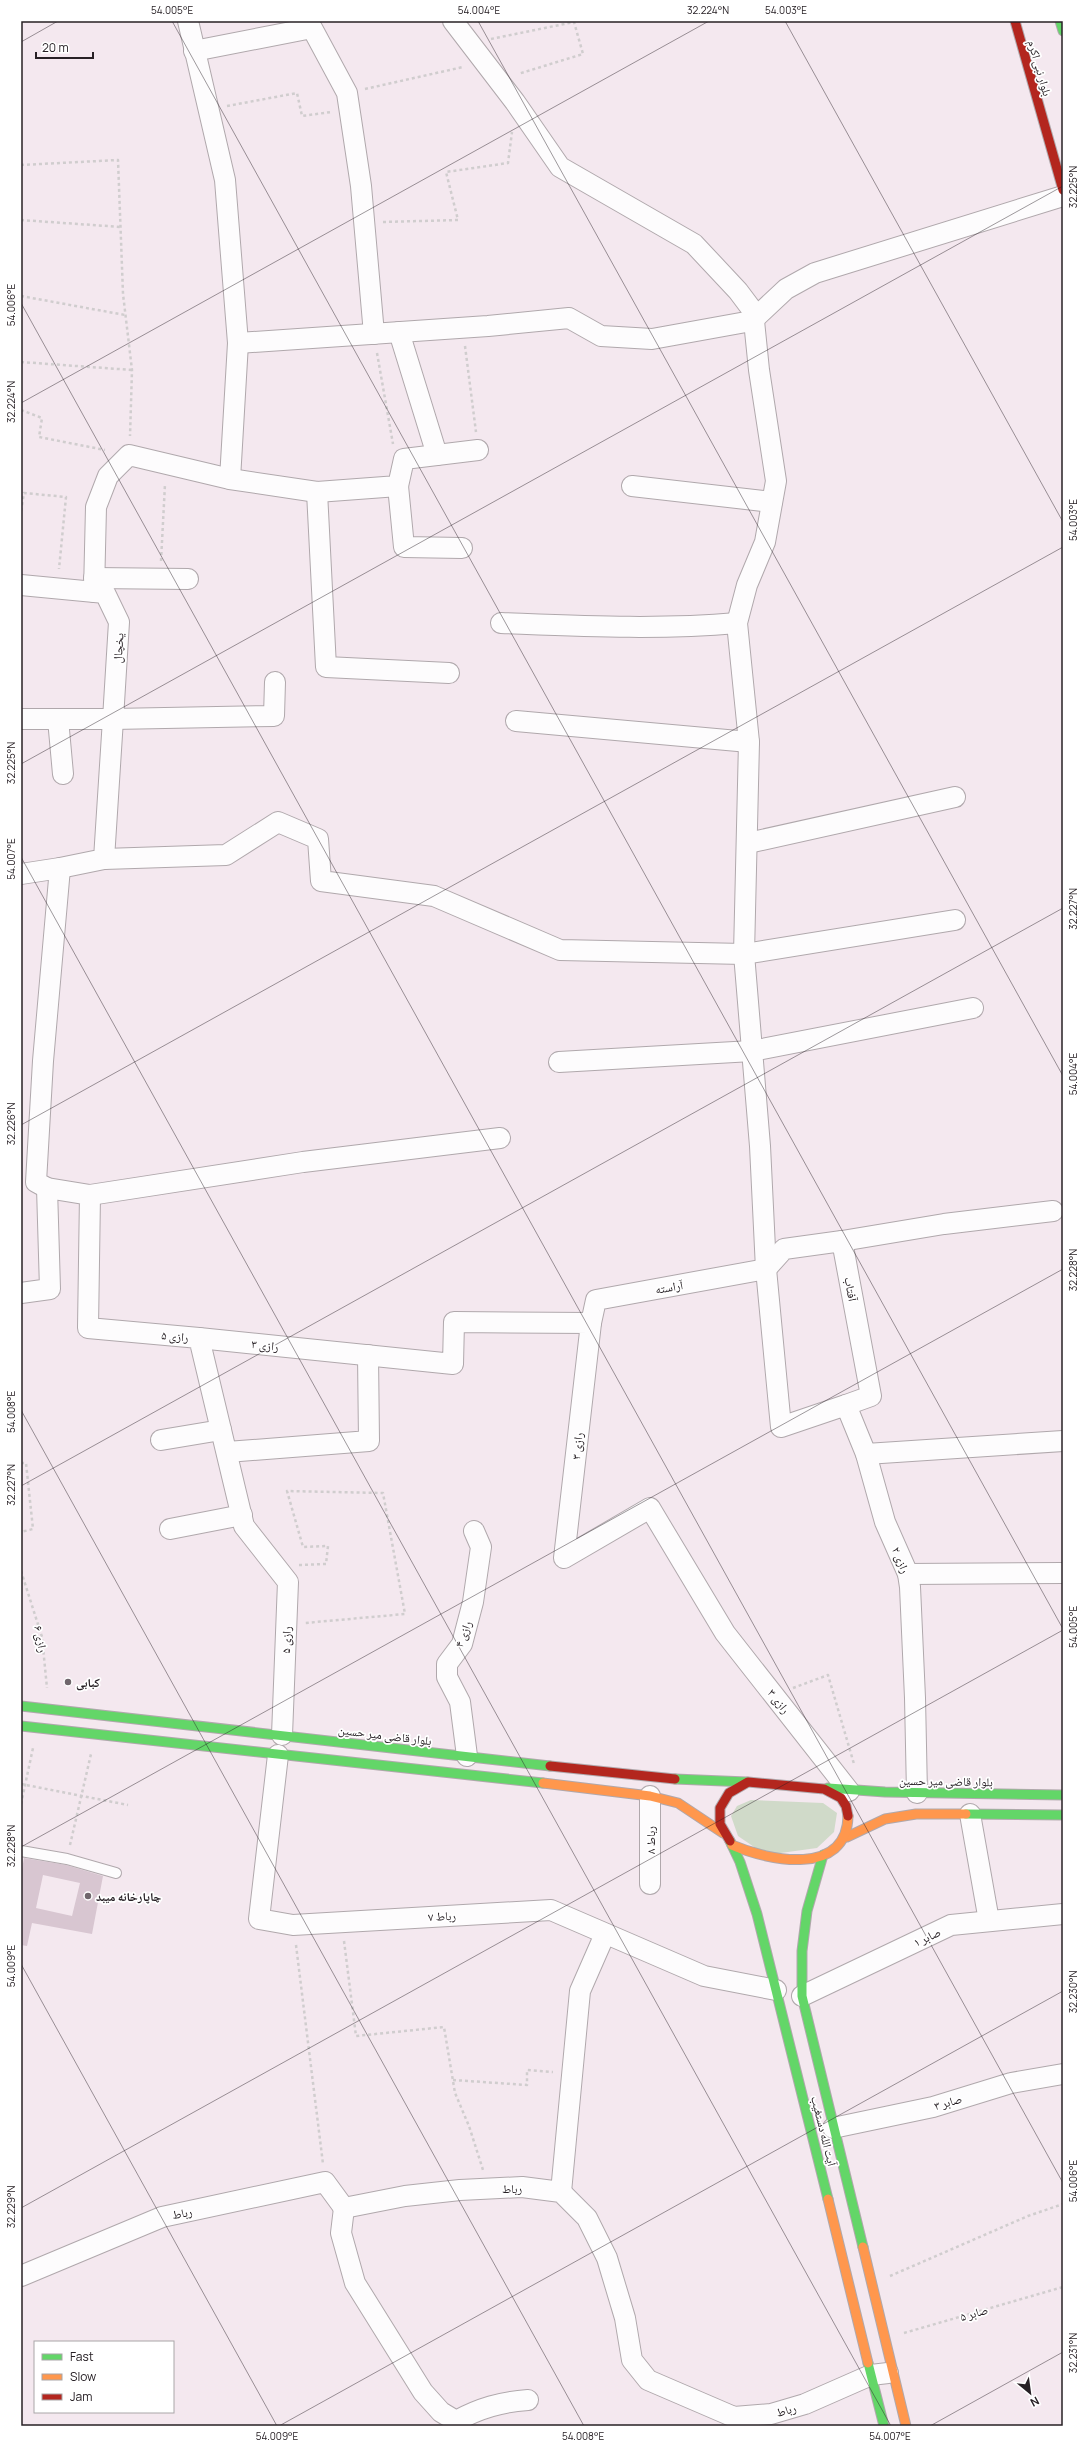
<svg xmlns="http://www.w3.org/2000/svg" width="1084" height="2447" font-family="Manrope,'Noto Naskh Arabic',sans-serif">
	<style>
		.green { fill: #d0dac9 }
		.building { fill: #d8c6d1; fill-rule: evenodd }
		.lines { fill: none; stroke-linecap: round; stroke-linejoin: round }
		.lane-casing { stroke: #b0a8ac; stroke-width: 12 }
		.street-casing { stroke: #b0a8ac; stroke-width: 22 }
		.fast-casing { stroke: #b0a8ac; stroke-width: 11 }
		.slow-casing { stroke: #b0a8ac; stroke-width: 11 }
		.jam-casing { stroke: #b0a8ac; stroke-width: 11 }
		.path { stroke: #d0cdce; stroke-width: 2.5; stroke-dasharray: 3 3; stroke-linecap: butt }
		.lane { stroke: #fdfcfd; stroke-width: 10 }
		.street { stroke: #fdfcfd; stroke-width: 20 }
		.fast { stroke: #63d668; stroke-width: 9 }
		.slow { stroke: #ff974d; stroke-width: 9 }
		.jam { stroke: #b3261e; stroke-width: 9 }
		.ticks { fill: none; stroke: #272025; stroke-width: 1; stroke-opacity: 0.45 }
		.poi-dot { fill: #6f666c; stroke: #fff; stroke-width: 1.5 }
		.labels { text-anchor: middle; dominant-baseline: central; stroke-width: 3.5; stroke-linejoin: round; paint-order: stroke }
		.street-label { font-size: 12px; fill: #272025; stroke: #fff }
		.poi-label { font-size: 12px; font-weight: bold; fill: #272025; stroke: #fff; text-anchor: start }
		.neatline { fill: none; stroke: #272025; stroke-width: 1.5 }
		.ticks-label { font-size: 10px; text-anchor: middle; fill: #272025 }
	</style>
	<rect width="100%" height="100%" fill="#f4e8ef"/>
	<polygon class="green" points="751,1800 823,1803 837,1813 834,1832 817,1848 766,1855 738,1836 731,1816 737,1806"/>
	<path class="building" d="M24,1858L66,1865L103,1876L92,1934L32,1923L27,1946L21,1945V1875ZM43,1875L80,1883L72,1916L36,1908Z"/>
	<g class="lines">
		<defs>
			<polyline id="lane" points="21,1851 67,1859 116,1873"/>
			<g id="street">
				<polyline points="188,21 225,180 238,343 230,479"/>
				<polyline points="453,21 515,102 560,167 694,244 738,291 753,311 759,370 776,481 765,542 747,585 737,623 749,742 744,954 760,1146 766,1269 781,1427 846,1405 866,1454 885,1522 908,1574 910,1587 915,1698 917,1793"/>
				<polyline points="194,51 312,28 347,93 361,186 374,334"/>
				<polyline points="399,332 437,455"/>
				<polyline points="238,343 488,326 569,318 601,336 652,339 746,322 754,319 786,289 815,273 1063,196"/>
				<polyline points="398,486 404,547 462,548"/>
				<polyline points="632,486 772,502"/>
				<polyline points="317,492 326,667 449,673"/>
				<polyline points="94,578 188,579"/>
				<polyline points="21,585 105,593 119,622 113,719 274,716 275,682"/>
				<polyline points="94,592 96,507 108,476 129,455 230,479 317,492 398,486 404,459 478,450"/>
				<path d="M501,623C580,626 658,630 737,623"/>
				<polyline points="21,719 113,719 104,859 60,868"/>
				<polyline points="58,719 63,774"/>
				<polyline points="516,721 749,742"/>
				<polyline points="748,843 955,797"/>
				<polyline points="104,859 226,855 278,822 318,839 321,881 434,896 560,950 744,954 955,920"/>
				<polyline points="21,874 60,868 43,1061 36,1182 47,1188"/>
				<polyline points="559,1062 752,1051 973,1008"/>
				<polyline points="90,1195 303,1162 500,1138"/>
				<polyline points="842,1241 944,1224 1053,1211"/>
				<polyline points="21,1293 50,1289 47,1188 90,1195 88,1328 199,1338 244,1526 288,1582 282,1735"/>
				<polyline points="591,1323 596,1300 766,1269 784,1249 842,1241 871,1396 846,1405"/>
				<polyline points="199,1338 453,1364 454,1322 591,1323 564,1558 650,1508 725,1633 849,1791"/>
				<polyline points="161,1440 221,1430"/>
				<polyline points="227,1452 369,1441 368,1355"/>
				<polyline points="866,1454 1063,1441"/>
				<polyline points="170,1529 242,1515"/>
				<polyline points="908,1574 1063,1573"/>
				<polyline points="278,1755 259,1919 293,1925 551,1910 704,1976 776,1990"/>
				<polyline points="467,1756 460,1702 447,1677 447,1664 462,1644 473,1602 481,1547 474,1531"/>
				<polyline points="970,1814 989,1921"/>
				<polyline points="650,1884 650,1796"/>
				<polyline points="802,1996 951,1925 1063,1914"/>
				<polyline points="833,2128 933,2107 1011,2083 1063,2074"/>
				<polyline points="561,2192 580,1991 605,1934"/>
				<path d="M344,2208L341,2233L355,2283L423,2392L441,2412L456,2421C480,2408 501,2402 528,2400"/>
				<polyline points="21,2276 162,2217 325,2182 344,2208 405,2196 460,2190 522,2187 561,2192 587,2218 607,2258 625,2318 632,2360 648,2380 734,2417 771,2414 805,2404 871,2375 888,2373"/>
			</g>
			<g id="fast">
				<polyline points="1060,21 1063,31"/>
				<polyline points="21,1706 550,1766"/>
				<polyline points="21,1726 543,1783"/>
				<polyline points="675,1779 747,1782"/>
				<polyline points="828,1788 885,1792 1063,1795"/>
				<polyline points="966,1814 1063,1815"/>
				<polyline points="730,1841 740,1862 757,1914 828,2199"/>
				<polyline points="823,1855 807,1911 802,1951 802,1996 863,2247"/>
				<polyline points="868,2363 884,2426"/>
			</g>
			<g id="slow">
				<polyline points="543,1783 650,1796 678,1803 723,1833"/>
				<polyline points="847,1837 885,1819 916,1814 966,1814"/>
				<path d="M732,1845C769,1861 847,1877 848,1816"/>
				<polyline points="828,2199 868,2363"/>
				<polyline points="863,2247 906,2426"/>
			</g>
			<g id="jam">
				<polyline points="1015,21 1063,190"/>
				<polyline points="550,1766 675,1779"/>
				<polyline points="730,1841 720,1824 720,1808 729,1793 748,1782 824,1789 841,1798 846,1806 848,1816"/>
			</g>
		</defs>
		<use href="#lane" class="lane-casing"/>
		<use href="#street" class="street-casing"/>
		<use href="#fast" class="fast-casing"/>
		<use href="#slow" class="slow-casing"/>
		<use href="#jam" class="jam-casing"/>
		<g class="path">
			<polyline points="491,39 574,22 583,54 518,74"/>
			<polyline points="365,89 463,67"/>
			<polyline points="227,106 297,93 302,116 331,112"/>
			<polyline points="21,165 118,160 123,294 132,370 130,436"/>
			<polyline points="21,220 121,227"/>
			<polyline points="383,222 458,220 446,172 508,163 512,132"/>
			<polyline points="21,296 125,315"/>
			<polyline points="465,346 476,432"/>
			<polyline points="377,353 393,444"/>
			<polyline points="21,362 132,370"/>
			<polyline points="21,410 42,418 39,437 105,450"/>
			<polyline points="21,511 24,493 66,497 59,569"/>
			<polyline points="161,561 165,484"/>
			<polyline points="21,1463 26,1463 33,1529 21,1532"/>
			<polyline points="299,1565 326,1564 328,1546 303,1547 287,1491 383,1493 405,1614 305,1623"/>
			<polyline points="21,1571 42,1637 47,1688"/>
			<polyline points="793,1688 828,1675 854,1764"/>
			<polyline points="21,1784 128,1805"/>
			<polyline points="21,1804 33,1748"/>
			<polyline points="70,1845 91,1754"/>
			<polyline points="344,1941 356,2036 444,2027 455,2093 469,2126 483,2170"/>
			<polyline points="296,1945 323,2164"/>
			<polyline points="453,2080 527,2085 527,2070 553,2072"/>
			<polyline points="890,2276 1028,2216 1063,2204"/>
			<polyline points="904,2333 1063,2287"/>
		</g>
		<use href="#lane" class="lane"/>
		<use href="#street" class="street"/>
		<use href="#fast" class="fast"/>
		<use href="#slow" class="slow"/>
		<use href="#jam" class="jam"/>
	</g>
	<path class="ticks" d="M172,21L1063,1629M478,21L1063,1076M785,21L1063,522M21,42L58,21M21,303L1063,2183M21,403L709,21M21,764L1063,186M21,857L891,2426M21,1125L1063,547M21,1410L584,2426M21,1486L1063,908M21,1847L1063,1269M21,1964L277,2426M21,2208L1063,1630M279,2426L1063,1991M930,2426L1063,2352"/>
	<g class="poi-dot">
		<circle cx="68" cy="1682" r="4"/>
		<circle cx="88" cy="1896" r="4"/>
	</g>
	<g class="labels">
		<g class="street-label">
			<text transform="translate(1040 68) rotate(74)">بلوار نبی اکرم</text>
			<text transform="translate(118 648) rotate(-86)">یخچال</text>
			<text transform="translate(669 1287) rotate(-10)">آراسته</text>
			<text transform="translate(851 1289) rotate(80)">آفتاب</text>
			<text transform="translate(175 1336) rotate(5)">رازی ۵</text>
			<text transform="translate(265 1345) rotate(6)">رازی ۳</text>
			<text transform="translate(577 1446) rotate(-84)">رازی ۳</text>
			<text transform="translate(901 1560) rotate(68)">رازی ۲</text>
			<text transform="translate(463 1634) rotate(-70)">رازی ۴</text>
			<text transform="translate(41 1639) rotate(79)">رازی ۶</text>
			<text transform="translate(286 1640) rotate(-88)">رازی ۵</text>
			<text transform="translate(779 1701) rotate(52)">رازی ۳</text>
			<text transform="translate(385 1735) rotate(7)">بلوار قاضی میر حسین</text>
			<text transform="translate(946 1781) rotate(1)">بلوار قاضی میر حسین</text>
			<text transform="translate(650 1840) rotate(-90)">رباط ۸</text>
			<text transform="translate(442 1916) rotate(-3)">رباط ۷</text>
			<text transform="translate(927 1937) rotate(-25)">صابر ۱</text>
			<text transform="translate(948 2102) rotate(-16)">صابر ۳</text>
			<text transform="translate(824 2131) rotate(76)">آیت الله دستغیب</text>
			<text x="512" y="2188">رباط</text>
			<text transform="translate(182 2213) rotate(-11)">رباط</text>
			<text transform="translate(974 2313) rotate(-16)">صابر ۵</text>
			<text transform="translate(786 2410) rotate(-16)">رباط</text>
		</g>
		<g class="poi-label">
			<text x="76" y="1682">کبابی</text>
			<text x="96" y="1896">چاپارخانه میبد</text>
		</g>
	</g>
	<rect width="1084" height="2447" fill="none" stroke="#ffffff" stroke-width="44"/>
	<rect x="34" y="2341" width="140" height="72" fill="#ffffff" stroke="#a9a6a8"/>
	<rect x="42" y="2354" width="20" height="6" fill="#63d668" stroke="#a9a6a8"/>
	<text x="70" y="2361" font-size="12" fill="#272025">Fast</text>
	<rect x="42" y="2374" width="20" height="6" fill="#ff974d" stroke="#a9a6a8"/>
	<text x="70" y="2381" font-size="12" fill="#272025">Slow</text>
	<rect x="42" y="2394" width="20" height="6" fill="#b3261e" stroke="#a9a6a8"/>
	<text x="70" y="2401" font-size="12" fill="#272025">Jam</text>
	<g transform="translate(1030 2393) rotate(151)" stroke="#ffffff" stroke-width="3" paint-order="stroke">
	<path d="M0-3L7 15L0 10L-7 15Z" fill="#272025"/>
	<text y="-6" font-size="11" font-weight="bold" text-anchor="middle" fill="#272025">N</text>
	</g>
	<path d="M36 52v6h57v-6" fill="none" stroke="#272025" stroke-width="2"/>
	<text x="42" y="52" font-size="12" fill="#272025" stroke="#ffffff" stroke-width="3" paint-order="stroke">20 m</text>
	<rect x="22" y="22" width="1040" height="2403" class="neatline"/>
	<g class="ticks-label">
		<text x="172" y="14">54.005°E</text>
		<text x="479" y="14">54.004°E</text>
		<text x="708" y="14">32.224°N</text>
		<text x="786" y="14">54.003°E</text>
		<text transform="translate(1073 187) rotate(-90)" y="4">32.225°N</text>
		<text transform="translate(11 305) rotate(-90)" y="4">54.006°E</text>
		<text transform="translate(11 402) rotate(-90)" y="4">32.224°N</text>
		<text transform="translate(1073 520) rotate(-90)" y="4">54.003°E</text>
		<text transform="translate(11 763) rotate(-90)" y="4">32.225°N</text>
		<text transform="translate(11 859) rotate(-90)" y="4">54.007°E</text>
		<text transform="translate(1073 909) rotate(-90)" y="4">32.227°N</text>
		<text transform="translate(1073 1074) rotate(-90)" y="4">54.004°E</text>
		<text transform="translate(11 1124) rotate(-90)" y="4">32.226°N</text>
		<text transform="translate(1073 1270) rotate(-90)" y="4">32.228°N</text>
		<text transform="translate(11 1412) rotate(-90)" y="4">54.008°E</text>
		<text transform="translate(11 1485) rotate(-90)" y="4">32.227°N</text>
		<text transform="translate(1073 1627) rotate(-90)" y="4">54.005°E</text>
		<text transform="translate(11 1846) rotate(-90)" y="4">32.228°N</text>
		<text transform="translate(11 1966) rotate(-90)" y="4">54.009°E</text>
		<text transform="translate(1073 1992) rotate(-90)" y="4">32.230°N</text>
		<text transform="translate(1073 2181) rotate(-90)" y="4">54.006°E</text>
		<text transform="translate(11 2207) rotate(-90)" y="4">32.229°N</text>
		<text transform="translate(1073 2353) rotate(-90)" y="4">32.231°N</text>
		<text x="277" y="2440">54.009°E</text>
		<text x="583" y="2440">54.008°E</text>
		<text x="890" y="2440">54.007°E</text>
	</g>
</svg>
